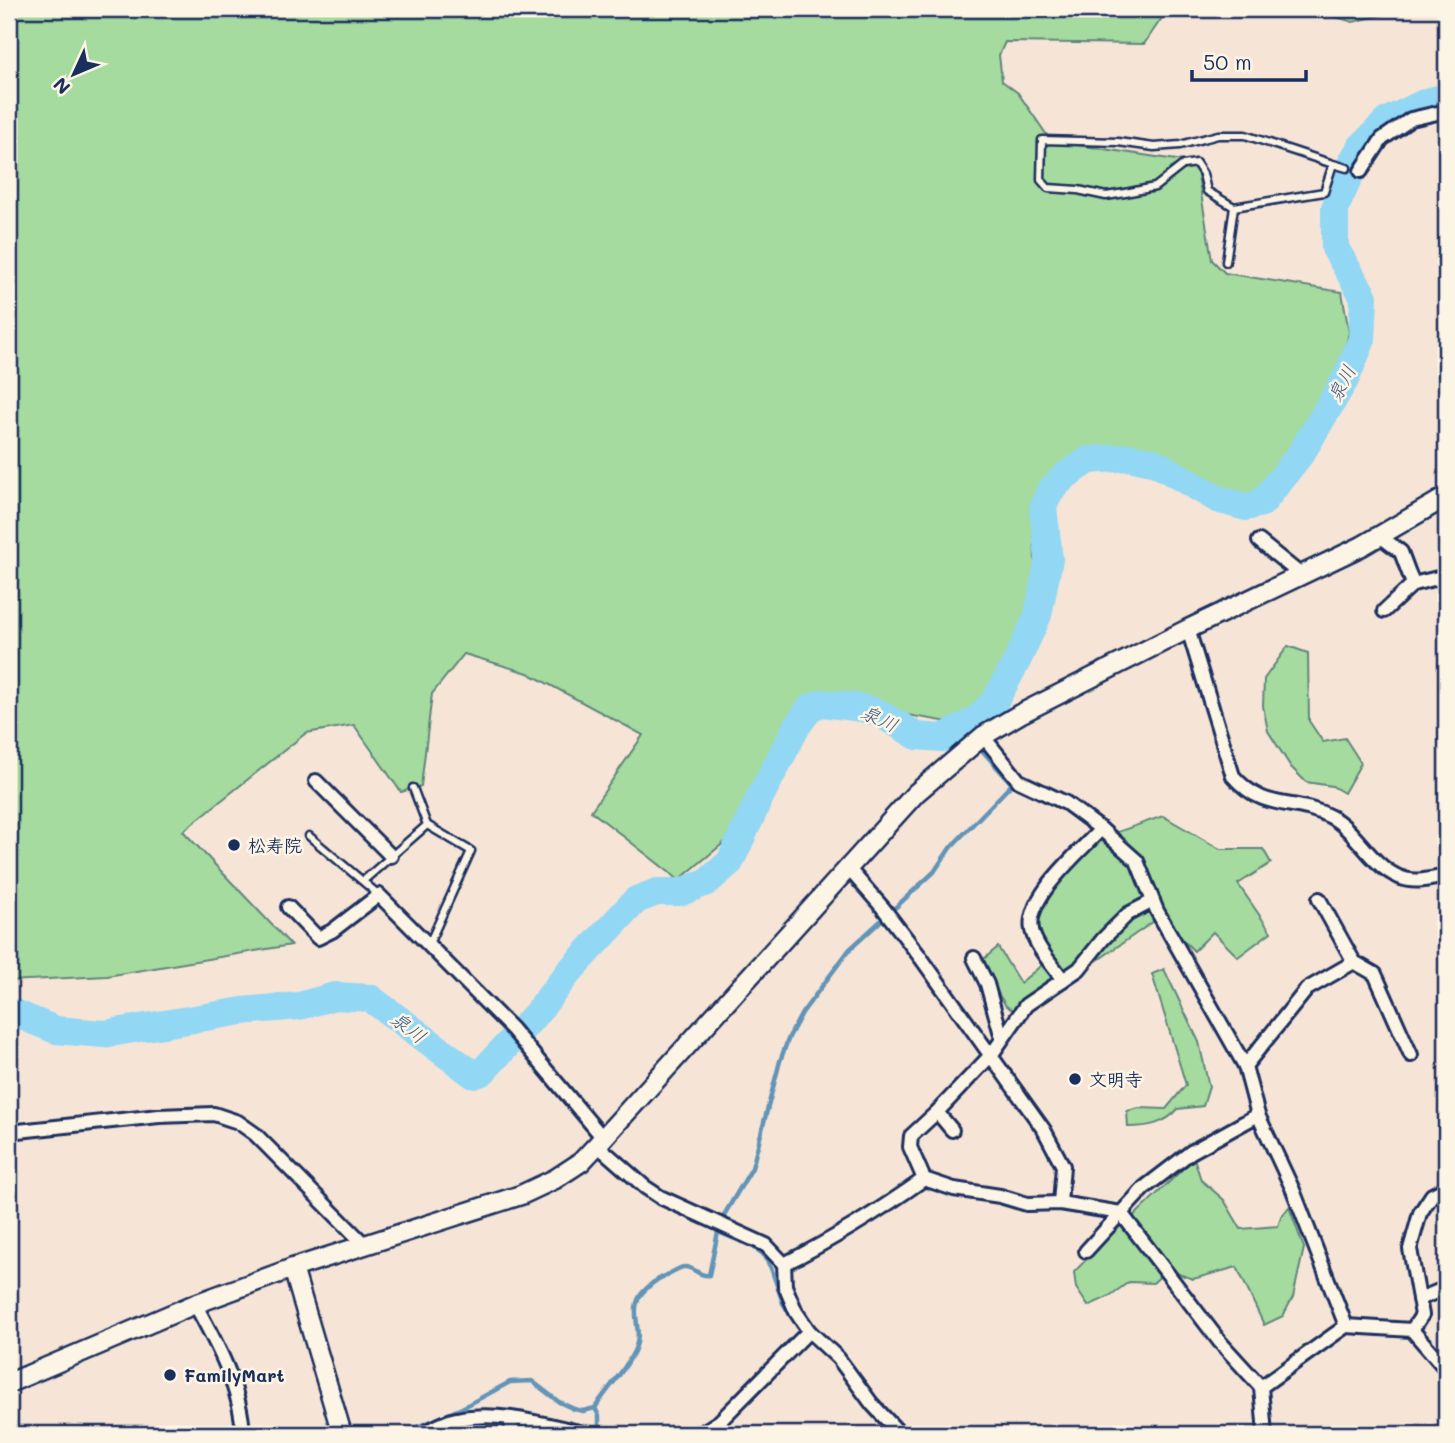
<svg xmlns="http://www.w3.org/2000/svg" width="1455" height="1443" font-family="Mali,'Klee One',sans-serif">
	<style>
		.green { fill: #a5db9e; stroke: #60857e; stroke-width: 2 }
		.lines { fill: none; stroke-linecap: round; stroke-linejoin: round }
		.stream { stroke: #6294b8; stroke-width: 4.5 }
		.river { stroke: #92d7f4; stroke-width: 28 }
		.lane-casing { stroke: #1b2f5e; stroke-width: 11 }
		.street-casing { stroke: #1b2f5e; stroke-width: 18 }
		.secondary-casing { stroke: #1b2f5e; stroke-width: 23 }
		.lane { stroke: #fcf5e5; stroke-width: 6 }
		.street { stroke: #fcf5e5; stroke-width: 12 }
		.secondary { stroke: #fcf5e5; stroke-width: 18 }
		.poi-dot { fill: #1b2f5e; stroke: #fcf5e5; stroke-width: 2.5 }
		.labels { text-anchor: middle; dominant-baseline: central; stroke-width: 5; stroke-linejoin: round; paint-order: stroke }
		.poi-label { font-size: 18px; font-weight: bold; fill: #1b2f5e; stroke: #fcf5e5; text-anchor: start }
		.water-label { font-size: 19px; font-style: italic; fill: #395984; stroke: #fcf5e5 }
	</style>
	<rect width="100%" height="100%" fill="#f6e5d6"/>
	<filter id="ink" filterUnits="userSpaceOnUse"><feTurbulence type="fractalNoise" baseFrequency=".0143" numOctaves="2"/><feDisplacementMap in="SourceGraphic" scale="14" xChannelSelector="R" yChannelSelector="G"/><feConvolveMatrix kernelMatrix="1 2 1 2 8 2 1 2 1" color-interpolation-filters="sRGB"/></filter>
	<g filter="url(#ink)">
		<g class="green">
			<polygon points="9,9 1168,9 1144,44 1005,42 999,55 1002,81 1018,93 1051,141 1196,163 1212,260 1225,273 1342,292 1349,332 1330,419 1264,497 1225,500 1142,452 1086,453 1040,493 1033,521 1038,615 1005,692 966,725 813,699 778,753 733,835 679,880 591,811 643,735 528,673 464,654 432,694 421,786 401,792 354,725 306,733 183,831 291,945 107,976 9,981"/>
			<polygon points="1309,9 1406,9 1353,22"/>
			<polygon points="1288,646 1308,653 1309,721 1323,742 1345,738 1361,763 1344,793 1332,786 1306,782 1291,767 1268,731 1263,706 1264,679"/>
			<polygon points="1163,816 1220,849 1263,849 1271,863 1238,884 1271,932 1238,957 1213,932 1194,951 1160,917 1020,1014 1006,1006 979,963 998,947 1020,983 1043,964 1036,924 1049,895 1086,843"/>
			<path d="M1164,969L1199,1042L1209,1087L1203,1106L1178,1109C1165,1124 1148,1127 1128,1127L1127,1111L1139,1108L1166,1109L1186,1085L1152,974Z"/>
			<polygon points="1194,1158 1201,1180 1224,1200 1241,1229 1278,1226 1281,1217 1289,1207 1304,1248 1293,1297 1283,1316 1264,1325 1237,1267 1193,1279 1167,1270 1153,1283 1129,1282 1108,1297 1088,1306 1076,1288 1074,1272 1112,1233 1133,1217"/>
		</g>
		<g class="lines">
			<g class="stream">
				<polyline points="962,728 973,740"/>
				<polyline points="794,1321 783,1303 771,1268 763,1254 752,1246 718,1232 724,1215 752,1168 780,1061 789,1037 802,1013 849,950 934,872 950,848 1012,784 979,747"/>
				<polyline points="595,1408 599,1416 599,1434"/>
				<path d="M401,1434L462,1408L510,1382L532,1381L559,1402L574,1409L583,1411L595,1408C607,1388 625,1372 635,1349C644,1329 627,1310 643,1292C650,1285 655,1280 665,1276C670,1274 679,1267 684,1267C693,1266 699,1277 709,1275L718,1232"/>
			</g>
			<polyline class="river" points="9,1011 56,1030 104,1034 242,1011 299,1006 335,996 370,998 474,1075 482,1072 536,1014 568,973 636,900 657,892 681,892 707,882 730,862 761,795 797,726 811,707 823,703 862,708 879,713 917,736 942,738 975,721 995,701 1018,659 1038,615 1049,559 1043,507 1050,491 1065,476 1089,460 1130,457 1156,463 1217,499 1246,507 1262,503 1302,452 1346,378 1362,339 1364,297 1335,248 1335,208 1350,175 1353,160 1360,148 1387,121 1426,102 1446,97"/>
			<defs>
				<g id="lane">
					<polyline points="1333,164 1324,192 1234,207 1207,191 1203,174 1196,163 1183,165 1155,187 1125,193 1106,196 1078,190 1048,188 1041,180 1042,140 1118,142 1154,147 1180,145 1218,135 1245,135 1333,164 1347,168"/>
					<polyline points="1226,262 1234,207"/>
					<polyline points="427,825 471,851 429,944"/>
					<polyline points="309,836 379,895"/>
					<polyline points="363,881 427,825 413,788"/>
				</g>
				<g id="street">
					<polyline points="1361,171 1382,139 1411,119 1446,111"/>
					<polyline points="1380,536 1401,552 1413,584"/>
					<polyline points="1259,541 1301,575"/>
					<polyline points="1384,611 1413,584 1446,576"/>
					<path d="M1188,629L1233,776C1265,813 1293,797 1331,817C1356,830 1370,865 1399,877C1414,884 1430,879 1446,876"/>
					<polyline points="983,736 1019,781 1066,803 1101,829 1137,861 1157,911 1245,1066 1258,1115 1293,1190 1346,1326"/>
					<polyline points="316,781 391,856"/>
					<polyline points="848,868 883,908 921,958 1044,1130 1063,1166 1060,1203"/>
					<polyline points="288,907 318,938 332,931 379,895 512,1029 603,1138"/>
					<polyline points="974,958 987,984 1002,1038"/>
					<polyline points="1354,962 1375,974 1411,1055"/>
					<path d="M1063,980C1053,965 1036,948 1032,930C1025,897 1081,851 1101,829"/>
					<polyline points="1245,1066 1307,989 1354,962 1319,899"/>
					<polyline points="937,1112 952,1130"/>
					<polyline points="9,1132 159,1116 214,1114 238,1122 255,1134 365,1245"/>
					<polyline points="597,1145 645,1187 660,1197 766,1245 784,1264 785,1286 796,1312 809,1331 838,1358 872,1404 900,1434"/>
					<polyline points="924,1179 910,1147 911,1136 937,1112 992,1054 1026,1005 1079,969 1103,939 1128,914 1153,901"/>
					<polyline points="1086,1251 1121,1213 1220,1342 1261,1387"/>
					<path d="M784,1264C834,1239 879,1211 924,1179L954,1189L1000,1196L1027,1204L1060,1203L1121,1213L1144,1188L1191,1152L1258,1115"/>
					<polyline points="1419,1299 1446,1288"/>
					<path d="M195,1304C217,1344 241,1388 243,1434"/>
					<polyline points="1412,1330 1422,1315 1410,1249 1420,1213 1432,1195 1446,1188"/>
					<polyline points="510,1418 513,1434"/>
					<path d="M422,1434C433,1429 445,1421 457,1419C500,1410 546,1425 588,1434"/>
					<polyline points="700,1434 720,1421 809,1331"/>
					<polyline points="1265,1434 1261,1387 1346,1326 1412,1330 1446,1369"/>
				</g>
				<g id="secondary">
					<polyline points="293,1268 342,1434"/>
					<polyline points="9,1383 195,1304 293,1268 521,1195 555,1179 581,1162 597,1145 916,793 983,736 1020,714 1188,629 1362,546 1446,497"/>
				</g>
			</defs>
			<use href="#lane" class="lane-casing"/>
			<use href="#street" class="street-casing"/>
			<use href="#secondary" class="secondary-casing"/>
			<use href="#lane" class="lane"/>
			<use href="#street" class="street"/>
			<use href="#secondary" class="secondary"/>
		</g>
	</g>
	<g class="poi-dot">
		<circle cx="234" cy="845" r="7"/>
		<circle cx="1075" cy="1079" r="7"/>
		<circle cx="170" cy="1375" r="7"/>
	</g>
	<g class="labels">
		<g class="poi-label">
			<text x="248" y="845">松寿院</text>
			<text x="1089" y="1079">文明寺</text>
			<text x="184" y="1375">FamilyMart</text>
		</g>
		<g class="water-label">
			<text transform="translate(1341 383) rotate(-63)">泉川</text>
			<text transform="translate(880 718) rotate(25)">泉川</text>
			<text transform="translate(409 1027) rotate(37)">泉川</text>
		</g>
	</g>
	<rect width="1455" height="1443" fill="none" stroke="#fcf5e5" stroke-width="35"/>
	<rect x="18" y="18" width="1420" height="1408" fill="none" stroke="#1b2f5e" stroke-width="2.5" filter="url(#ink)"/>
	<g transform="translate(74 74) rotate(226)" stroke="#fcf5e5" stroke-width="5" paint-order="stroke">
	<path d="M0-5L12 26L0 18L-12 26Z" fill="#1b2f5e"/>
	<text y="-10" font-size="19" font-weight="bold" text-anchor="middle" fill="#1b2f5e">N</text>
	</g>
	<path d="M1192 70v10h114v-10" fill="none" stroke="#1b2f5e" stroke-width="3.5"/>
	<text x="1203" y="70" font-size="21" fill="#1b2f5e" stroke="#fcf5e5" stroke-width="5" paint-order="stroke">50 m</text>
</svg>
